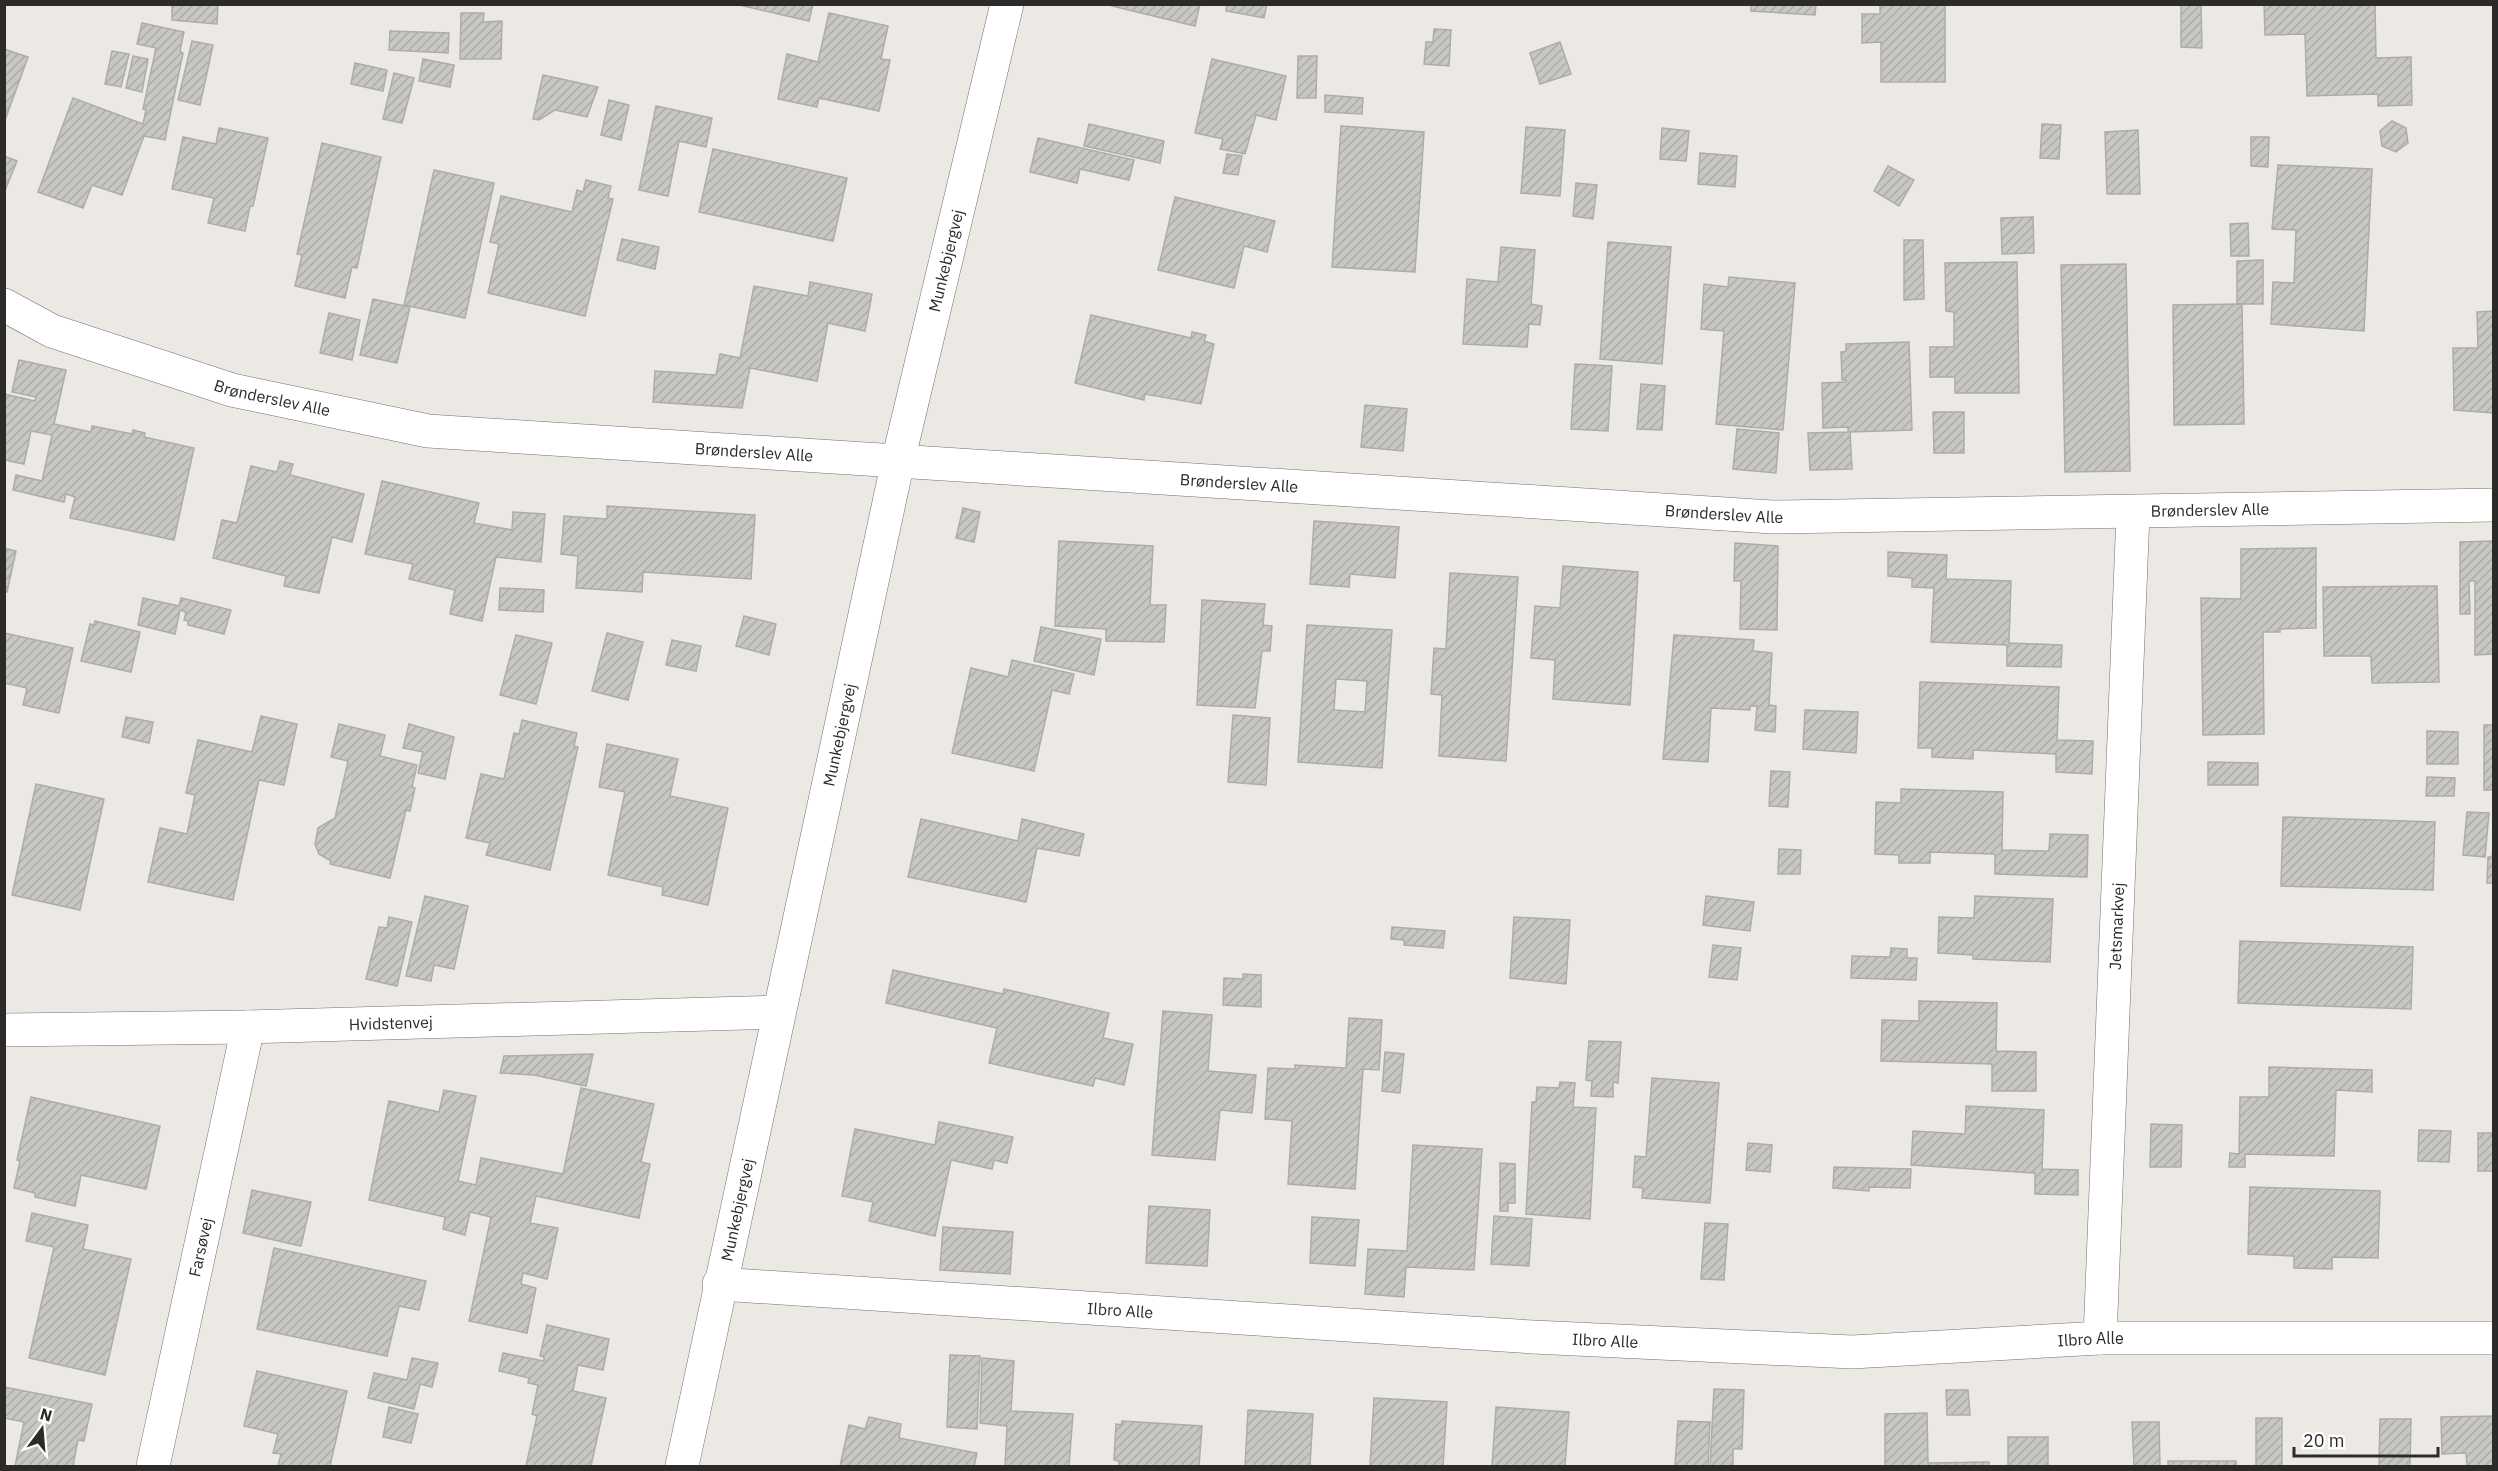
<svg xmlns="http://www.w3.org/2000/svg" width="2498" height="1471" font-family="'IBM Plex Sans',sans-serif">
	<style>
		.building { fill: url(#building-hatch); stroke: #adaca8; stroke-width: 1.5; fill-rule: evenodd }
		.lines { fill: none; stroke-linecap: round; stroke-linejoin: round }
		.street-casing { stroke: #73716d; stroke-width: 34 }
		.street { stroke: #fff; stroke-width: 33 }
		.labels { text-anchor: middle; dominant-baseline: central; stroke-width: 4.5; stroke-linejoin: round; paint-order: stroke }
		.street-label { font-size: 16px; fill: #2c2b2a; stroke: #fff }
	</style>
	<defs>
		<pattern id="building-hatch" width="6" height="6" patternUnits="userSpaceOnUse" patternTransform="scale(1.5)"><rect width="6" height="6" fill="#c8c8c3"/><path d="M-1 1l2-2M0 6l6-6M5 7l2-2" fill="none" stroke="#acaca8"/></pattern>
	</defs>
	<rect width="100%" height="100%" fill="#ece9e5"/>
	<g class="building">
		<polygon points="172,4 218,4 217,24 172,20"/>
		<polygon points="735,4 813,4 809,21"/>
		<polygon points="1104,4 1200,4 1195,26"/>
		<polygon points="1227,4 1267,4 1264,18 1226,11"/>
		<polygon points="1751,4 1816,4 1815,15 1751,11"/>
		<polygon points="1880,4 1945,4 1945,82 1881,82 1881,42 1862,43 1862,14 1880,14"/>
		<polygon points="2264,4 2375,4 2376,58 2411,57 2412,105 2378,106 2378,94 2307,96 2305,34 2265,35"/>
		<polygon points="2181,5 2201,5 2202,48 2181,47"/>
		<polygon points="461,13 484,13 483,22 502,21 501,59 460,59"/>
		<polygon points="829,13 888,26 881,59 890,60 879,111 819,98 817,107 778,99 787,54 818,62"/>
		<polygon points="142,23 184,32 180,51 183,53 165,140 144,136 122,195 92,185 83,208 38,192 73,98 143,124 146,110 143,109 156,48 137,44"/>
		<polygon points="1434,29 1451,30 1449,66 1424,64 1426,42 1433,42"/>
		<polygon points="390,31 449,33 448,53 389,50"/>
		<polygon points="192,41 213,45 200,105 178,100"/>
		<polygon points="1560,42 1571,74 1540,84 1530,53"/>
		<polygon points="4,49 28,57 4,123"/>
		<polygon points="112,51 129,54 121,87 105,84"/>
		<polygon points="133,56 148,59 142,92 126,88"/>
		<polygon points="1298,56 1317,56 1316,98 1297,98"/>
		<polygon points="423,59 454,65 450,87 419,81"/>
		<polygon points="1212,59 1286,76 1276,120 1256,115 1245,154 1220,149 1223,139 1195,133"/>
		<polygon points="355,63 387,70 383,91 351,84"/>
		<polygon points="394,73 414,78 402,123 383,119"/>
		<polygon points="543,75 598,87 587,117 555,110 539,120 533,119"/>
		<polygon points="1325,95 1363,98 1362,114 1325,112"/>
		<polygon points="609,100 629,105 621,140 601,135"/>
		<polygon points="656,106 712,118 706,147 679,141 668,196 639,190"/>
		<polygon points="2392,121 2406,128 2408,143 2396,152 2382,146 2380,131"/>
		<polygon points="1089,124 1164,141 1160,163 1084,146"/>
		<polygon points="2042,124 2061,125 2059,159 2040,158"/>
		<polygon points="1341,126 1424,132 1415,272 1332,267"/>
		<polygon points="1526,127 1565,130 1560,196 1521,193"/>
		<polygon points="219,128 268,138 253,206 250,206 245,231 208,223 214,198 172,189 183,137 216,144"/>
		<polygon points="1662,128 1689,131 1686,161 1660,159"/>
		<polygon points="2138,130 2140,194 2107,194 2105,132"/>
		<polygon points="2251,137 2269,137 2268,167 2251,166"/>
		<polygon points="1038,138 1134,160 1129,180 1080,169 1077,183 1030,172"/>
		<polygon points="322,143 381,157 357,268 352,267 345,298 295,286 302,255 297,254"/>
		<polygon points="713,149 847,178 833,241 699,212"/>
		<polygon points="1700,153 1737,156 1735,187 1698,184"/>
		<polygon points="1227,154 1242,156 1238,175 1223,173"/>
		<polygon points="4,156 17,161 4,193"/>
		<polygon points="2278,165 2372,169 2364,331 2271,324 2273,282 2294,283 2296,230 2272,229"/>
		<polygon points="1888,166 1914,180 1899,206 1874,191"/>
		<polygon points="434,170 494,183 465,318 404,305"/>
		<polygon points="586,180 611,186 608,198 613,199 585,316 488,293 499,244 490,242 501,196 572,212 577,190 583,192"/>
		<polygon points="1576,183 1597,185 1593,219 1573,216"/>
		<polygon points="1175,197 1275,221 1267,252 1244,246 1234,288 1158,270"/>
		<polygon points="2033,217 2034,253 2002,254 2001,218"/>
		<polygon points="2248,223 2249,256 2231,256 2230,224"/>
		<polygon points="622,239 659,247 655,269 617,260"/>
		<polygon points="1904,240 1923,240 1924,299 1904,300"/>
		<polygon points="1608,242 1671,247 1662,364 1600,359"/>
		<polygon points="1501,247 1535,250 1531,304 1542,306 1540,325 1529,324 1527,347 1463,344 1467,279 1498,282"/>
		<polygon points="2263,260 2263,304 2237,304 2237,261"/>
		<polygon points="2017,262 2019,393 1955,393 1955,377 1930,377 1930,347 1954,347 1954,312 1946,311 1945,263"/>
		<polygon points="2126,264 2130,471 2065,472 2061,265"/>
		<polygon points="1729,277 1795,283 1783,430 1716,424 1724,331 1701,329 1704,284 1728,287"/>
		<polygon points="810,282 872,294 865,331 828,323 817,381 750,368 742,408 653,402 655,371 716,375 720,354 740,358 754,286 808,296"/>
		<polygon points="373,299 410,307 397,363 360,355"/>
		<polygon points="2242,304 2244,424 2174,425 2173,305"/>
		<polygon points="2494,311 2494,413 2454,410 2453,348 2478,348 2477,312"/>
		<polygon points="329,313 360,320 352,360 320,353"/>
		<polygon points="1091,315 1191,338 1192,332 1206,335 1204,341 1214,344 1201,404 1145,394 1144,400 1075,383"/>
		<polygon points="1909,342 1912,430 1850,432 1852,469 1810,470 1808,433 1848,432 1848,427 1823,428 1822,383 1846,382 1846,380 1842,380 1841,352 1846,351 1846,344"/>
		<polygon points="19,360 66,370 54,424 91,432 92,426 132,434 133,430 145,433 144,437 194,448 174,540 70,518 75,497 66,494 64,502 13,490 16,475 42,481 52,435 31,431 24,464 4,460 4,394 35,401 36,397 12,392"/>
		<polygon points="1575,364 1612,366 1608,431 1571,429"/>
		<polygon points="1641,384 1665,386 1662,430 1637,429"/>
		<polygon points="1365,405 1407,409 1403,451 1361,447"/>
		<polygon points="1933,412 1964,412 1964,453 1934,453"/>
		<polygon points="1737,429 1779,433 1776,473 1733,469"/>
		<polygon points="280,461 293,464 290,475 364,494 352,542 332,537 319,593 284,586 286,576 213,558 222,520 237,523 251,466 277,472"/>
		<polygon points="382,481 479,503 474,523 512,530 513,512 545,514 541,562 496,557 482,621 450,614 455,590 409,579 413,564 365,554"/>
		<polygon points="607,506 755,515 751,579 643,572 642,592 576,588 578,556 561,554 564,516 607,519"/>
		<polygon points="963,508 980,512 974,542 956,538"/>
		<polygon points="1314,521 1399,527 1395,578 1350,574 1349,587 1310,584"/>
		<polygon points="1059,541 1153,546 1150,605 1166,605 1164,642 1106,641 1106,629 1055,626"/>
		<polygon points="2494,541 2494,654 2475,655 2475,581 2469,581 2470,614 2460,614 2460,542"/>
		<polygon points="1735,543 1778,546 1777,630 1740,629 1741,581 1734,581"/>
		<polygon points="4,548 16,551 7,592 4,591"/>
		<polygon points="2316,548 2316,628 2280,629 2280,632 2263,632 2264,734 2203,735 2201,598 2241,599 2241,549"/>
		<polygon points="1888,552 1947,555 1946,579 2011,581 2009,643 2062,645 2061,667 2007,666 2007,645 1931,642 1934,588 1912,587 1912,578 1888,576"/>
		<polygon points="1563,566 1638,572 1630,705 1553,699 1555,660 1531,658 1535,606 1560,608"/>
		<polygon points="1450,573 1518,577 1506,761 1439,756 1442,695 1431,694 1434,648 1446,649"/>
		<polygon points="2437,586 2439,682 2372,683 2371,656 2324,656 2323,587"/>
		<polygon points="500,588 544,590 543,612 499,610"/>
		<polygon points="143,598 179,606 181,598 231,610 224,634 188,625 188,621 184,620 186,612 180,610 175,634 138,625"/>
		<polygon points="1202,600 1265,604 1263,625 1272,626 1270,651 1262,651 1255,708 1197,705"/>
		<polygon points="744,616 776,624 769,655 736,646"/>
		<polygon points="95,621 140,632 131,672 81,661 90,624 94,625"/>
		<path d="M1307,625L1392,630L1382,768L1298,762ZM1336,679L1367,681L1365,712L1334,710Z"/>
		<polygon points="1041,627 1101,639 1094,675 1034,661"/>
		<polygon points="4,633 73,648 59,713 23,705 27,688 4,683"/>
		<polygon points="607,633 643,642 628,700 592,691"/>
		<polygon points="516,635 552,643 536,704 500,695"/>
		<polygon points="1674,635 1754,640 1753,651 1772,653 1769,705 1776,706 1775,732 1755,730 1757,706 1750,706 1750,710 1711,708 1708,762 1663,759"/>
		<polygon points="672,640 701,646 696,671 666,665"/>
		<polygon points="1012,660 1074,674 1069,694 1052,690 1034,771 952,753 971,668 1008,677"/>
		<polygon points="1920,682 2059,687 2057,740 2093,741 2092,774 2056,772 2056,754 1973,750 1973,759 1932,757 1932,748 1918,748"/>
		<polygon points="1805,710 1858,712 1856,753 1803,749"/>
		<polygon points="1233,715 1270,718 1266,785 1228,782"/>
		<polygon points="261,716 297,724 284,785 259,780 233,900 148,882 160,828 187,834 195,795 186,793 198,740 252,752"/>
		<polygon points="126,717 153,722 149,743 122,737"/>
		<polygon points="522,720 577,733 574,746 578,747 550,870 486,855 490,843 466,838 481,774 504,779 514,733 519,734"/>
		<polygon points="339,724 385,735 380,756 417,765 412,787 415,788 410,811 406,810 390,878 330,864 331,861 319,854 315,844 318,828 335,818 348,761 331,757"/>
		<polygon points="409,724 454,737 445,779 418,773 423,752 403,748"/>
		<rect x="2484" y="725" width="10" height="65"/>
		<polygon points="2427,731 2458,732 2458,764 2427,764"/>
		<polygon points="607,744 678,759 670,796 728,808 708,905 662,895 663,887 608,875 625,792 599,787"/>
		<polygon points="2208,762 2258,763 2258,785 2208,785"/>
		<polygon points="1771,771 1790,772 1788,807 1769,806"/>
		<polygon points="2427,777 2455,778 2454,796 2426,796"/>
		<polygon points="36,784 104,799 80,910 12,895"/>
		<polygon points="1901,789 2003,792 2002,850 2049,851 2050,834 2088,835 2087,877 1995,874 1995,854 1930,852 1930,863 1899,863 1899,855 1875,854 1876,802 1901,803"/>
		<polygon points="2467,812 2489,813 2485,857 2463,855"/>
		<polygon points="2283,817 2435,822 2433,890 2281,886"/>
		<polygon points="921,819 1018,841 1022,819 1084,834 1079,856 1037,848 1026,902 908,877"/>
		<polygon points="2493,848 2494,883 2487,883 2488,857 2492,857"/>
		<polygon points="1779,849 1801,850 1800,874 1778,874"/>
		<polygon points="425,896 468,906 454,969 434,965 431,981 406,976"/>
		<polygon points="1706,896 1754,902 1750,931 1703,925"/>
		<polygon points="1975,896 2053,899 2050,962 1973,959 1973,955 1938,953 1939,917 1974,918"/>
		<polygon points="389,917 412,922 397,986 366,979 379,927 387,928"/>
		<polygon points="1514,917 1570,920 1566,984 1510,978"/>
		<polygon points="1392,927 1445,931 1443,948 1404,945 1404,940 1391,939"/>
		<polygon points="2240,941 2413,947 2411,1009 2238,1003"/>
		<polygon points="1713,945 1741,948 1737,980 1709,977"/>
		<polygon points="1891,948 1907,949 1907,958 1917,958 1916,980 1851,978 1852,956 1890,957"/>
		<polygon points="893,970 1003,994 1004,989 1109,1013 1103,1038 1133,1044 1124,1085 1095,1078 1093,1086 989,1063 997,1028 886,1003"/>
		<polygon points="1243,974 1261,975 1261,1007 1223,1005 1224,978 1243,979"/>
		<polygon points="1919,1001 1997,1003 1996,1051 2036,1052 2036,1091 1992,1091 1992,1064 1881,1061 1882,1020 1919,1021"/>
		<polygon points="1163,1011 1212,1015 1208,1071 1256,1075 1252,1113 1220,1110 1215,1160 1152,1155"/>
		<polygon points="1349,1018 1382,1020 1379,1070 1363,1069 1355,1189 1288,1184 1292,1121 1265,1119 1268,1068 1295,1069 1295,1065 1346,1068"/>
		<polygon points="1589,1041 1621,1042 1618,1083 1613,1082 1613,1097 1591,1096 1592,1081 1586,1080"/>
		<polygon points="1385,1052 1404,1054 1400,1093 1382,1091"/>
		<polygon points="593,1054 586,1086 534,1075 500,1073 504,1056"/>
		<polygon points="2269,1067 2372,1070 2372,1092 2336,1090 2334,1156 2245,1154 2245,1167 2229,1167 2230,1153 2239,1154 2240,1097 2269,1097"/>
		<polygon points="1652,1078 1719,1083 1710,1203 1642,1198 1643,1188 1633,1187 1635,1156 1646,1157"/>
		<polygon points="1560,1082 1575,1083 1573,1107 1596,1108 1590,1219 1526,1214 1532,1102 1536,1102 1537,1087 1559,1088"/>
		<polygon points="581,1088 654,1104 641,1162 650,1164 639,1218 536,1196 530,1223 558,1228 547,1279 523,1273 521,1284 536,1288 527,1333 469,1321 491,1217 470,1212 465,1235 443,1229 445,1217 369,1200 389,1101 439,1112 444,1090 476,1096 458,1181 476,1185 481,1158 563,1174"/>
		<polygon points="31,1097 160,1126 146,1189 81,1175 75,1206 35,1197 35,1193 14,1188 20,1161 17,1160"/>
		<polygon points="1966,1106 2044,1110 2042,1169 2078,1170 2078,1195 2035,1194 2035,1173 1911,1165 1913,1131 1965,1134"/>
		<polygon points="939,1122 1013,1137 1007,1163 994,1160 992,1169 951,1160 935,1236 869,1221 873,1202 842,1196 855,1129 935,1145"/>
		<polygon points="2151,1124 2182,1125 2181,1167 2150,1167"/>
		<polygon points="2419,1130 2451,1131 2449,1162 2418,1161"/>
		<rect x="2478" y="1133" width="16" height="38"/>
		<polygon points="1748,1143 1772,1145 1770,1172 1746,1170"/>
		<polygon points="1413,1145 1482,1149 1474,1270 1406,1267 1404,1297 1365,1294 1368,1249 1407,1251"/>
		<polygon points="1500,1163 1515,1164 1515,1203 1508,1203 1508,1211 1500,1211"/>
		<polygon points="1834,1167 1911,1169 1910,1188 1869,1187 1869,1191 1833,1188"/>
		<polygon points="2250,1187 2380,1191 2378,1258 2332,1257 2332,1269 2294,1268 2294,1256 2248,1254"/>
		<polygon points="252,1190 311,1202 301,1246 243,1233"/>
		<polygon points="1149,1206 1210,1210 1207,1266 1146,1263"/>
		<polygon points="32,1213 88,1225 83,1249 131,1259 105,1375 29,1358 54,1247 26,1241"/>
		<polygon points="1494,1216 1532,1219 1529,1266 1491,1264"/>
		<polygon points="1312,1217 1359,1220 1355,1266 1310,1263"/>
		<polygon points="1705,1223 1728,1224 1724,1280 1701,1279"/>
		<polygon points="943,1227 1013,1232 1010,1274 940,1270"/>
		<polygon points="274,1248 426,1281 419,1310 399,1306 387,1356 257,1329"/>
		<polygon points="547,1325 609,1339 603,1370 578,1365 573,1391 606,1398 591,1466 526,1466 537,1416 532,1414 538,1385 528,1383 529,1378 499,1371 503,1353 544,1361 544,1357 540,1356"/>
		<polygon points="950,1355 980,1356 977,1429 947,1427"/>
		<polygon points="412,1358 438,1363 432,1387 420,1384 414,1409 368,1398 374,1373 407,1380"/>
		<polygon points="982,1358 1014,1361 1011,1411 1073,1414 1069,1466 1005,1466 1007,1426 980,1423"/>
		<polygon points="257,1371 347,1391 330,1466 278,1466 281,1454 273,1453 278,1434 244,1426"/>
		<polygon points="4,1387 92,1404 84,1441 78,1440 73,1466 15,1466 24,1422 4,1418"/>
		<polygon points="1714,1389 1744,1390 1742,1449 1733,1449 1733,1466 1710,1466"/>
		<polygon points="1946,1390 1968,1390 1970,1415 1947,1415"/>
		<polygon points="1374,1398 1447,1402 1443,1466 1370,1466"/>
		<polygon points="389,1407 418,1414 411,1443 383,1437"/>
		<polygon points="1496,1407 1569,1412 1565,1466 1492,1466"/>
		<polygon points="1248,1410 1313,1414 1310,1466 1245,1466"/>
		<polygon points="1927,1413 1928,1463 1989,1462 1989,1466 1885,1466 1885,1414"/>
		<polygon points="2494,1416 2494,1466 2467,1466 2466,1453 2442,1454 2441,1417"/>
		<polygon points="869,1417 901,1424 899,1438 977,1453 974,1466 840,1466 849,1425 865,1429"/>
		<rect x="2256" y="1418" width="26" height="48"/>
		<polygon points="2380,1419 2411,1419 2410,1466 2379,1466"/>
		<polygon points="1122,1421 1202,1426 1199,1466 1119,1466 1119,1461 1114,1460 1116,1424 1121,1425"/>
		<polygon points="1678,1421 1710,1422 1708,1466 1675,1466"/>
		<polygon points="2132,1422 2159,1422 2160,1466 2134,1466"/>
		<rect x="2008" y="1437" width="40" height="29"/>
		<rect x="2168" y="1461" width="68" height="5"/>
	</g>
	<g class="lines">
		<defs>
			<g id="street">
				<path id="s1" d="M4,305L52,331L232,390L428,431L1772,517L2494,505"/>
				<path id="s2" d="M4,1030L248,1027L778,1012"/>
				<path id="s3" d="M719,1284L1533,1337L1852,1352L2100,1338H2494"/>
				<path id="s4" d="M2100,1338L2133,513"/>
				<path id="s5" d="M153,1466L248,1027"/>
				<path id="s6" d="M682,1466L898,461L1007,4"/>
			</g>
		</defs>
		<use href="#street" class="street-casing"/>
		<use href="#street" class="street"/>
	</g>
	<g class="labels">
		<g class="street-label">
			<text stroke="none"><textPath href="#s6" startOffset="1234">Munkebjergvej</textPath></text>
			<text stroke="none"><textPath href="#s1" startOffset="285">Brønderslev Alle</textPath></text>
			<text stroke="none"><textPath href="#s1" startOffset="771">Brønderslev Alle</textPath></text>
			<text stroke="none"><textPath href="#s1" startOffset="1257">Brønderslev Alle</textPath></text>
			<text stroke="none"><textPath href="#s1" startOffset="2229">Brønderslev Alle</textPath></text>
			<text stroke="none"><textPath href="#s1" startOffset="1743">Brønderslev Alle</textPath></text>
			<text stroke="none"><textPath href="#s6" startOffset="748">Munkebjergvej</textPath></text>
			<text stroke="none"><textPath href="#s4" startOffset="412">Jetsmarkvej</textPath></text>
			<text stroke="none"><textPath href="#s2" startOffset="387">Hvidstenvej</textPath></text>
			<text stroke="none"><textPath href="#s6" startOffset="262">Munkebjergvej</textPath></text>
			<text stroke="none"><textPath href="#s5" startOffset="224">Farsøvej</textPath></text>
			<text stroke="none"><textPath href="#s3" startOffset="402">Ilbro Alle</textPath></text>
			<text stroke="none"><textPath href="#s3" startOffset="1374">Ilbro Alle</textPath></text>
			<text stroke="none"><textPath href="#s3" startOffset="888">Ilbro Alle</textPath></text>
		</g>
	</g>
	<rect width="2498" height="1471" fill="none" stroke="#2c2b2a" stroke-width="12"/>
	<g transform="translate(42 1429) rotate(16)" stroke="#ffffff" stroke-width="4.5" paint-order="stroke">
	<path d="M0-4.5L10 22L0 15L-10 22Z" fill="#2c2b2a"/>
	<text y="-9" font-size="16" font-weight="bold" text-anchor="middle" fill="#2c2b2a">N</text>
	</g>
	<path d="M2294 1447v9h144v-9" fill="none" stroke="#2c2b2a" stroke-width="3"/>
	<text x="2303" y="1447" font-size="18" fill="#2c2b2a" stroke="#ffffff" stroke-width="4.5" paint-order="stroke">20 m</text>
</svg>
